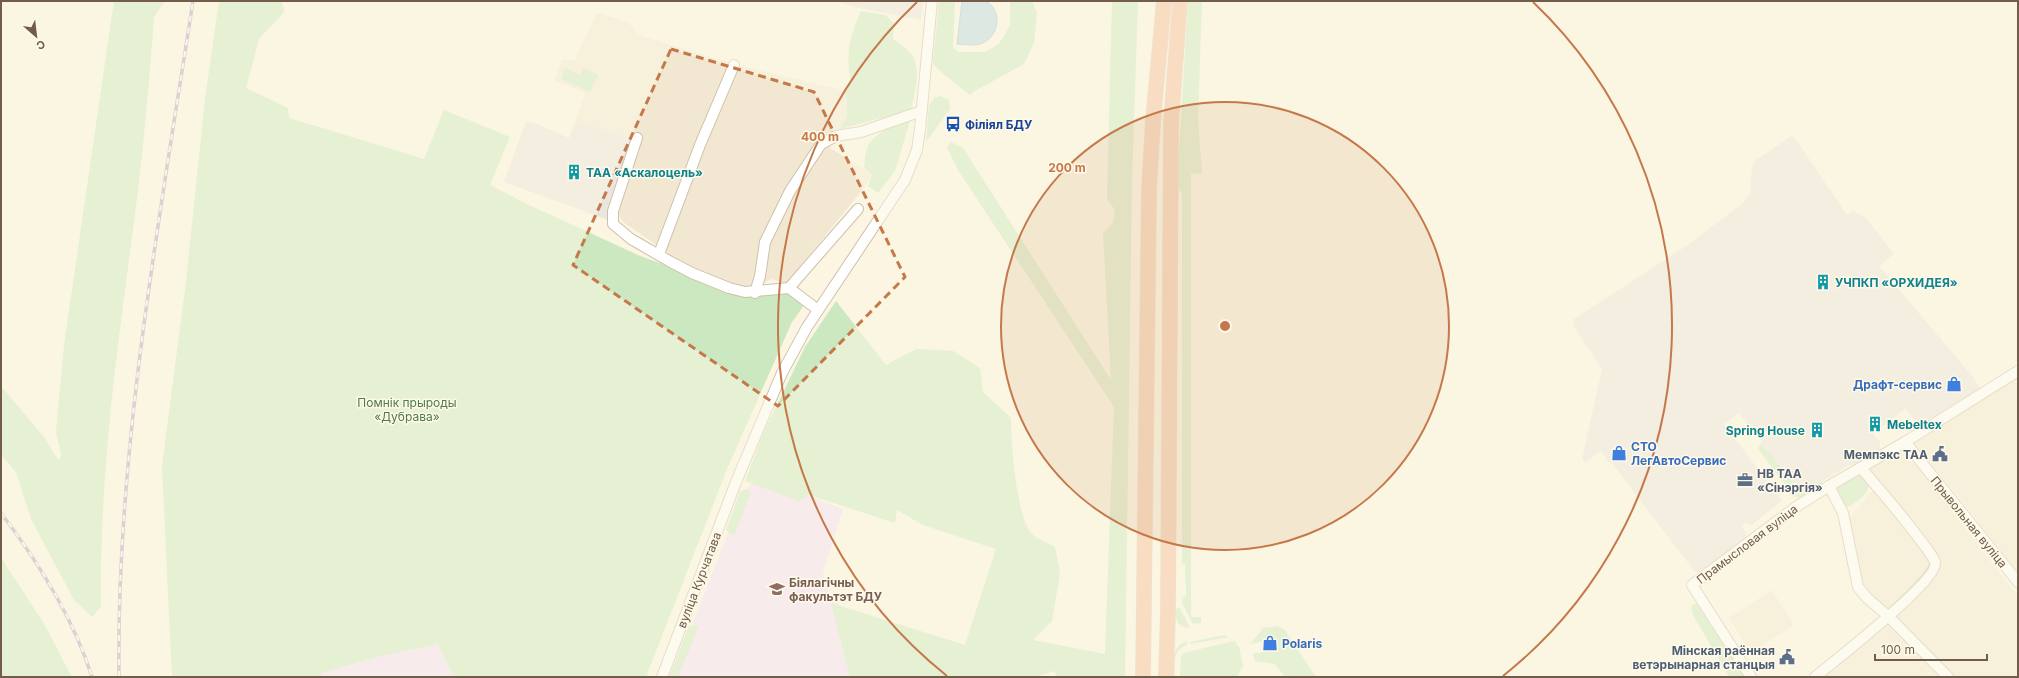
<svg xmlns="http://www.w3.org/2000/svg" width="2019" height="678" font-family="Inter,sans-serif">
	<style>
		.residential { fill: #f2e8d1 }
		.industrial { fill: #eae5dd }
		.education { fill: #f2dff7 }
		.green { fill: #cce8c1 }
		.water { fill: #b8d7e4; stroke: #9ec5d5 }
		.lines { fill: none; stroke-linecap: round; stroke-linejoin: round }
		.minor-casing { stroke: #cec0ac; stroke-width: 12 }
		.highway-casing { stroke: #ddd8d4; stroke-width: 16 }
		.minor { stroke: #fff; stroke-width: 10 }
		.highway { stroke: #f3be9b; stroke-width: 15 }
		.rail-casing { stroke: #b9a2c3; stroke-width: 3.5 }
		.rail { stroke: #fef9e8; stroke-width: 2; stroke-dasharray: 6; stroke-linecap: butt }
		.marked { fill: none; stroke: #c5794b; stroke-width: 3; stroke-dasharray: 8 5; stroke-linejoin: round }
		.ring { fill: none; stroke: #c5794b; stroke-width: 2 }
		.labels { text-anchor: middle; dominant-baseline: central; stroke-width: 3; stroke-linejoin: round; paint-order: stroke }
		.transit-label { font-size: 12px; font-weight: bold; fill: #164399; stroke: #fef9e8; text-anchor: start }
		.culture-label { font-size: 12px; font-weight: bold; fill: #0d838f; stroke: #fef9e8; text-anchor: start }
		.shop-label { font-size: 12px; font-weight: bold; fill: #366cbe; stroke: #fef9e8; text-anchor: start }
		.park-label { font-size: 12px; fill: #4e7d45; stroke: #fef9e8 }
		.service-label { font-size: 12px; font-weight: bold; fill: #4e5e75; stroke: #fef9e8; text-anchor: end }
		.street-label { font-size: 12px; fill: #725d4a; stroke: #fef9e8 }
		.education-label { font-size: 12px; font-weight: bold; fill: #785e54; stroke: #fef9e8; text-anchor: start }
		.centre { fill: #c5794b; stroke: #fef9e8; stroke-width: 2 }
		.ring-label { font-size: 12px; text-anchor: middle; font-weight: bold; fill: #c5794b; stroke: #fef9e8; stroke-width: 3; stroke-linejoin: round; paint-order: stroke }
	</style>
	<rect width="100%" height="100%" fill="#fbf5e2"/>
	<g class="residential">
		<polygon points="597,13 628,22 638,35 738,65 846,91 847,116 830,148 872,174 864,188 786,284 772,279 750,289 710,278 671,257 668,253 623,222 619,216 617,208 638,142 631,138 576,120 585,93 554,80 562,60 575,60"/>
		<polygon points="2018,376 2018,572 1955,492 1913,443"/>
		<polygon points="1904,449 2018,597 2018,677 1953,677 1893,616 1939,571 1940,562 1906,516 1869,469"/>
		<polygon points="1875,488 1930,561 1929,571 1888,610 1860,581 1848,519"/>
		<polygon points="1772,590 1794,625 1751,653 1729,618"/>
		<polygon points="1888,621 1942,677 1819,677"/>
	</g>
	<g class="industrial">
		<polygon points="837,1 923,1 921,20 859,8"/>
		<polygon points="576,120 631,138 633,142 608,220 504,182 526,121 537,124 569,138"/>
		<polygon points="1793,135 1847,215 1853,211 1866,218 1894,254 1879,266 1974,378 1980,388 1921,426 1905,409 1873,434 1880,442 1880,451 1864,463 1848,466 1802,493 1761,443 1762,442 1739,413 1724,424 1782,501 1750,526 1747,523 1742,526 1747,534 1745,539 1700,573 1695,572 1611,462 1609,463 1601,451 1585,463 1582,459 1602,369 1573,326 1574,319 1686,246 1743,203 1750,193 1752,167 1756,160"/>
	</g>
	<g class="education">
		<polygon points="758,475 843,509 823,573 830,597 839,604 861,677 672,677 743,494"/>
		<polygon points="438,644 454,677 322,677 321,673 381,656"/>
	</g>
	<g class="green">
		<path d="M114,1H165L154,17C149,85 143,154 134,222C117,349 99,478 101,607L92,617L74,600L31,519L16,472L1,455V386L44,437L57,458L60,460L61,454L56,432L64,345Z"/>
		<polygon points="219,1 282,1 284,12 259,39 246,88 288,108 289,118 424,159 444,110 510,137 490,185 527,204 638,255 741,294 788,290 805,304 792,322 727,469 646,677 454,677 438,644 381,656 321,673 322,677 172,677 162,466 186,282 205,99"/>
		<path d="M939,1H955L953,47L958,52H985L999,44L1010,25V1H1032L1037,12L1034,43L1024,64L973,92L970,95C960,86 939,72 933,63Z"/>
		<path d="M1112,1H1138L1132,180L1125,677H1057L1055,671L1035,677H850L831,603L965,645L996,549L923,525L897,510L895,523L809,495L799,501L745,481L764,432L805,347L836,301L886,365L916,349L953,351L980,368L983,392L1011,418C1011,442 1016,515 1031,533C1036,539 1048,543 1055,547L1060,573L1052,621L1033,640L1105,654L1114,407L958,170L947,147L951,142L963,148L1111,380L1103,233L1113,223L1115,210L1107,199Z"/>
		<polygon points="1188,1 1202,1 1198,119 1202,173 1191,174 1191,617 1201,617 1201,623 1193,624 1182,603 1183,597 1186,596 1185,564 1182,564 1182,194 1177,186"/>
		<path d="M861,11L885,15L894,23L893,39C899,44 908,49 912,55C922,71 914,94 911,110L840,129L847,116L846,91L851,82C845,53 850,37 861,11Z"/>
		<polygon points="565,68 580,75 584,68 598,75 590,92 561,79"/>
		<polygon points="941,96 949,100 950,109 926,142 929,105 934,98"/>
		<path d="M911,117L895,171L878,193L868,186L872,174L864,168C865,161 865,153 868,146C872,135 900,121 911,117Z"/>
		<polygon points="1761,443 1802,493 1822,481 1823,484 1802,498 1795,497 1758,449"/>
		<path d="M1862,473L1869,482C1871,492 1855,505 1846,507L1841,504L1834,486L1858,474Z"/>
		<polygon points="744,489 751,491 734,536 726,530 740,492"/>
		<polygon points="1,558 43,622 72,677 1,677"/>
		<polygon points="1696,603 1745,677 1729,677 1693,615 1691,606"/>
		<path d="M1180,608L1189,626V628C1177,627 1176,619 1174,609Z"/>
		<polygon points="699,625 678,677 669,677 689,626"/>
		<polygon points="1277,626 1285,630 1316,677 1285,677 1275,664 1255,661 1253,654 1272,650 1270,640 1250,644 1261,631 1261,628"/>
		<polygon points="1224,635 1229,637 1190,644 1190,642"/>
		<path d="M1187,641V645C1172,650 1175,663 1175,677H1173C1173,663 1170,647 1187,641Z"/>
		<polygon points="1234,641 1239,647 1243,666 1237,677 1180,677 1181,656 1183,653"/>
	</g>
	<path class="water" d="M962,1C969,1 980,0 987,2C1004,12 998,39 980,44C973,46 964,44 957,44Z"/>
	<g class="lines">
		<defs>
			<g id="minor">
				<polyline points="637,138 613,211 613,224 631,239 669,261 692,273 729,288 745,292 789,288 818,310"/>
				<polyline points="659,254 700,145 734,65"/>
				<polyline points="789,288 858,209"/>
				<polyline points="755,293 760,276 765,242 790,191 821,144 836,136 861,132 922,111"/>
				<polyline points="1905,442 2018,582"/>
				<polyline points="1829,486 1843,513 1858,587 1867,598 1889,617 1948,677"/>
				<polyline points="662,677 736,482 782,373 807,327 905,180 917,150 920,129 932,1"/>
				<polyline points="1751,677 1692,585 1796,507 1829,486 1905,442 2018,371"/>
				<path d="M1815,677C1832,663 1940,579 1935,562C1932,554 1923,544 1918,537C1900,513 1881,491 1861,468"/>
			</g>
			<g id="highway">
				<polyline points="1143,677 1149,190 1153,121 1164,1"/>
				<polyline points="1166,677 1168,612 1171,123 1180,1"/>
			</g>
		</defs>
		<use href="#minor" class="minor-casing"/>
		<use href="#highway" class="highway-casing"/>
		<use href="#minor" class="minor"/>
		<use href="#highway" class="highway"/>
		<defs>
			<g id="rail">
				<path d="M1,513C39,563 73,617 92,677"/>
				<path d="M119,677C116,453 159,222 193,1"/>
			</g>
		</defs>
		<use href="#rail" class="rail-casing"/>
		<use href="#rail" class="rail"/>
	</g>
	<path d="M0 0H2019V678H0ZM671,49L814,92L905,277L778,406L573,265Z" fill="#fbf5e2" fill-opacity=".55" fill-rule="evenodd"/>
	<path class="marked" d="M671,49L814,92L905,277L778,406L573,265Z"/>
	<circle cx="1225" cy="326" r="224" fill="#c5794b" fill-opacity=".12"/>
	<g class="ring">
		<circle cx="1225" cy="326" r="224"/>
		<path d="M947 676A447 447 0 0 1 917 2M1533 2A447 447 0 0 1 1503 676"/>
	</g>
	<defs>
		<symbol id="bus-bare" viewBox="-9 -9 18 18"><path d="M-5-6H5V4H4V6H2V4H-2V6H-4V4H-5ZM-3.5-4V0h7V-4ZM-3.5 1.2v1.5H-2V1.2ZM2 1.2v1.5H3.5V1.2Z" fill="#1a4fb4" stroke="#fef9e8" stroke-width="2.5" paint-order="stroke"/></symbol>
		<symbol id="building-bare" viewBox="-9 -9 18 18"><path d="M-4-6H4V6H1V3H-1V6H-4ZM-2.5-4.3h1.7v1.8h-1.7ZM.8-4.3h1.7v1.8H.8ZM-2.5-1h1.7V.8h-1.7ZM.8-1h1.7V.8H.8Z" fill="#0f9aa8" stroke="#fef9e8" stroke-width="2.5" paint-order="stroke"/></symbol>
		<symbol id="shop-bare" viewBox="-9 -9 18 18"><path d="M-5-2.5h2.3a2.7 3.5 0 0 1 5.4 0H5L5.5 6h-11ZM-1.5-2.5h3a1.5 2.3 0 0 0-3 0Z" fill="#3f7fe0" stroke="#fef9e8" stroke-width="2.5" paint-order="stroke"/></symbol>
		<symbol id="civic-bare" viewBox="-9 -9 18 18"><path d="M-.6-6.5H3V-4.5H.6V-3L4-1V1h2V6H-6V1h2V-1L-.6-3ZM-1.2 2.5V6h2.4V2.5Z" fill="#5c6f8a" stroke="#fef9e8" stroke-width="2.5" paint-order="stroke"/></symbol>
		<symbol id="office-bare" viewBox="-9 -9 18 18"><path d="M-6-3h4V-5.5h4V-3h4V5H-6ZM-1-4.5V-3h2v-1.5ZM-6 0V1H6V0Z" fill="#5c6f8a" stroke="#fef9e8" stroke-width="2.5" paint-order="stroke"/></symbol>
		<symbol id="university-bare" viewBox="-9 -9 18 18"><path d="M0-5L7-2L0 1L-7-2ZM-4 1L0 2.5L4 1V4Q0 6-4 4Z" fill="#8d6e63" stroke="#fef9e8" stroke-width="2.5" paint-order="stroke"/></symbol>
	</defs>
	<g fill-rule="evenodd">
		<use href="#bus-bare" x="942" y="113" width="22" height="22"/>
		<use href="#building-bare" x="563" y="161" width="22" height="22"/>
		<use href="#building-bare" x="1812" y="271" width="22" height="22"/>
		<use href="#shop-bare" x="1943" y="373" width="22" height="22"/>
		<use href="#building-bare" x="1864" y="413" width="22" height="22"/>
		<use href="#building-bare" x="1806" y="419" width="22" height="22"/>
		<use href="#shop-bare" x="1608" y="442" width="22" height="22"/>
		<use href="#civic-bare" x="1929" y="443" width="22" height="22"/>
		<use href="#office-bare" x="1734" y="469" width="22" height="22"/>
		<use href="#university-bare" x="766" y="578" width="22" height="22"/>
		<use href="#shop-bare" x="1259" y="632" width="22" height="22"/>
		<use href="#civic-bare" x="1776" y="646" width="22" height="22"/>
	</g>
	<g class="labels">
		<g class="transit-label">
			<text x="965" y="124">Філіял БДУ</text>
		</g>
		<g class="culture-label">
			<text x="586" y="172">ТАА «Аскалоцель»</text>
			<text x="1835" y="282">УЧПКП «ОРХИДЕЯ»</text>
			<text x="1887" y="424">Mebeltex</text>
			<text x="1805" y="430" text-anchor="end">Spring House</text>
		</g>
		<g class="shop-label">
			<text x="1942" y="384" text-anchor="end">Драфт-сервис</text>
			<text x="1631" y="446">СТО<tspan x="1631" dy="14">ЛегАвтоСервис</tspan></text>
			<text x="1282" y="643">Polaris</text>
		</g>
		<g class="park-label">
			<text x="407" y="402">Помнік прыроды<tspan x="407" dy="14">«Дубрава»</tspan></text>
		</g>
		<g class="service-label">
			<text x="1928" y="454">Мемпэкс ТАА</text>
			<text x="1757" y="473" text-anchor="start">НВ ТАА<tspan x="1757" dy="14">«Сінэргія»</tspan></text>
			<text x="1775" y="650">Мінская раённая<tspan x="1775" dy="14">ветэрынарная станцыя</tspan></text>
		</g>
		<g class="street-label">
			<text transform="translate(1969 522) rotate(51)">Прывольная вуліца</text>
			<text transform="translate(1747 544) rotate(-37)">Прамысловая вуліца</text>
			<text transform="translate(699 580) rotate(-69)">вуліца Курчатава</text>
		</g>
		<g class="education-label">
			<text x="789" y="582">Біялагічны<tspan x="789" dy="14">факультэт БДУ</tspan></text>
		</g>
	</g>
	<circle cx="1225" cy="326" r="6" class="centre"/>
	<g class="ring-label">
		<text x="820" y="141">400 m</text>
		<text x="1067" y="172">200 m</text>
	</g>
	<rect width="2019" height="678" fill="none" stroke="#725d4a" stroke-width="4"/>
	<g transform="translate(36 36) rotate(152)" stroke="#fef9e8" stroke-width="3" paint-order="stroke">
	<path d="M0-3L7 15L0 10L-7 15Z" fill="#725d4a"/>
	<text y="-6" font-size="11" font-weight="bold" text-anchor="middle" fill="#725d4a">С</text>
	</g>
	<path d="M1875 654v6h112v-6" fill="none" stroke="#725d4a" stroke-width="2"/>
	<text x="1881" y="654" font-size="12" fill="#725d4a" stroke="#fef9e8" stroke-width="3" paint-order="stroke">100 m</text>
</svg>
